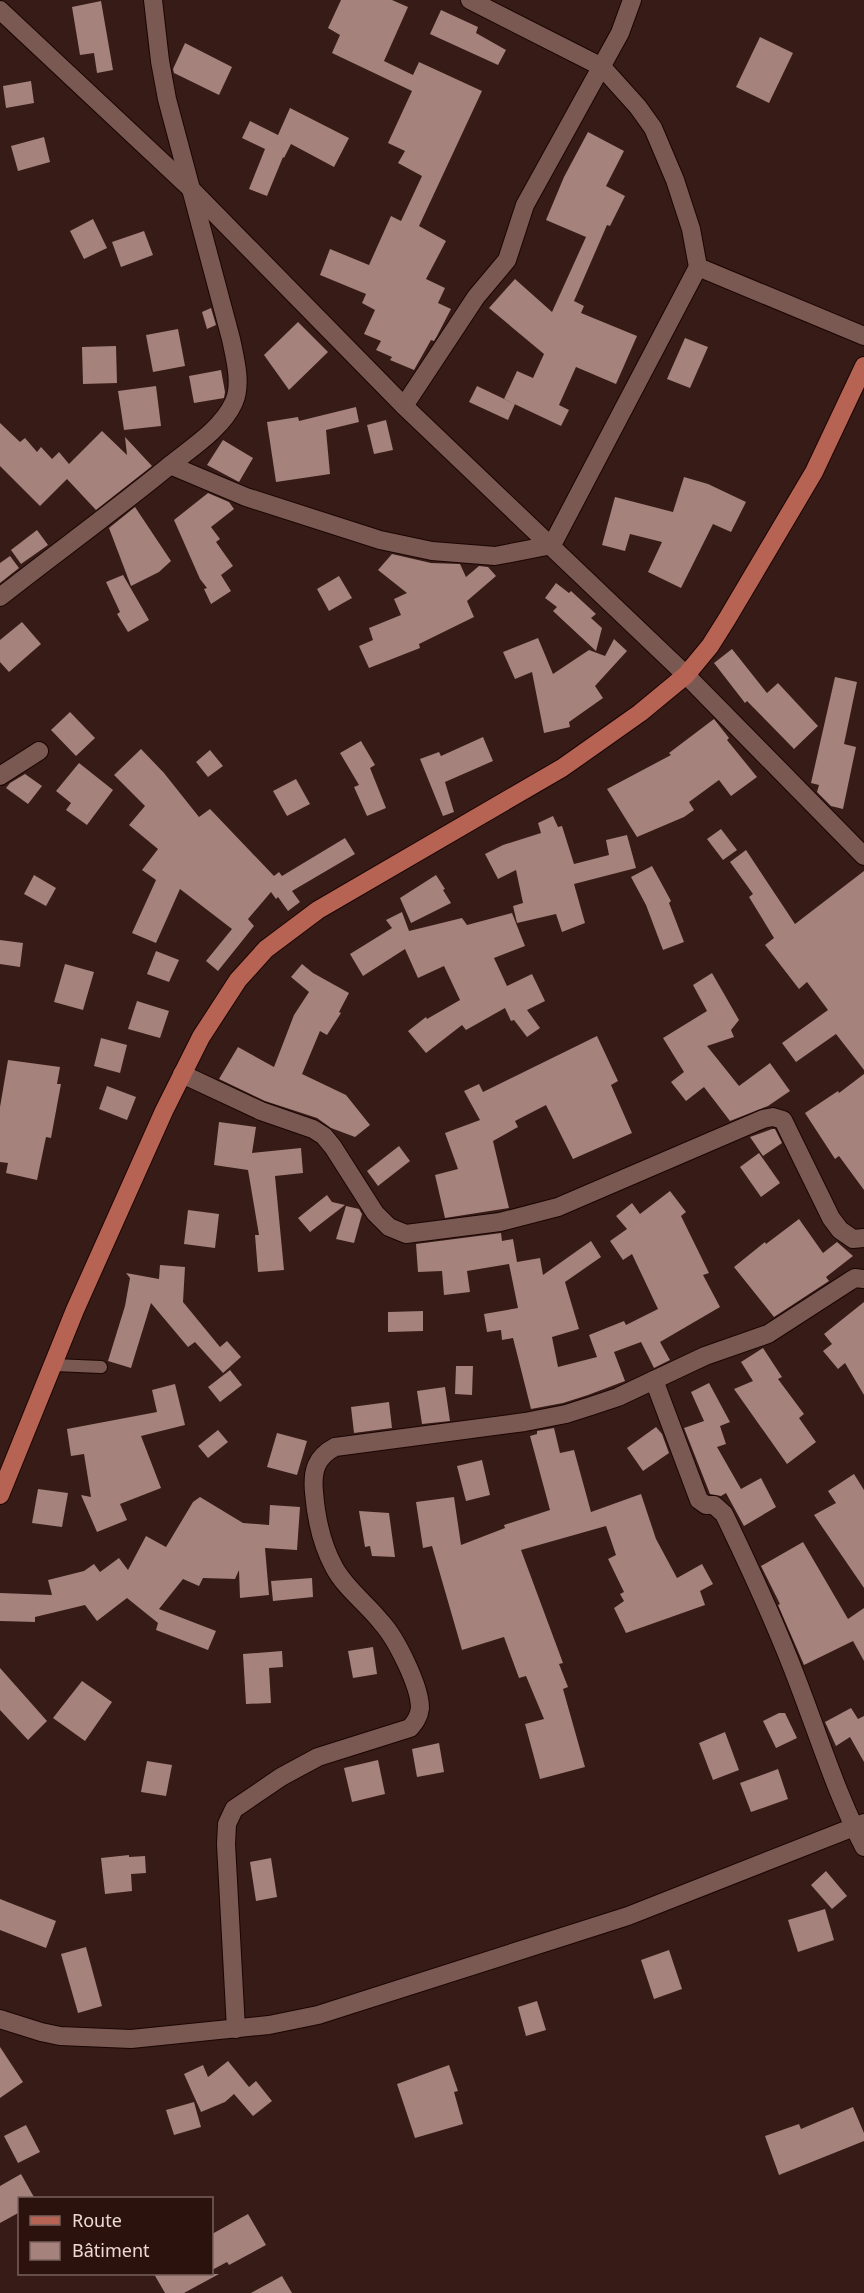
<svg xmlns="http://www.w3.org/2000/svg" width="864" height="2293" font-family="'Noto Sans',sans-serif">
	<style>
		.building { fill: #a5827b }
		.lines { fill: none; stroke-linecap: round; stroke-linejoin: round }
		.lane-casing { stroke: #1c0503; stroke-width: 14 }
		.street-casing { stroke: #1c0503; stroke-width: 20 }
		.primary-casing { stroke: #1c0503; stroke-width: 20 }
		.lane { stroke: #7a5953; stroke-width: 12 }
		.street { stroke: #7a5953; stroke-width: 18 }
		.primary { stroke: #b76354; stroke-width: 18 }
	</style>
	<rect width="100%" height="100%" fill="#361b16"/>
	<g class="building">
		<polygon points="341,0 392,0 408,7 384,61 413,75 419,62 482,91 419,226 446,241 426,279 445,288 438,303 451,309 437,336 434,341 431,340 414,370 390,360 392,357 376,350 381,341 364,334 375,310 362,303 366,294 320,275 330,249 369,265 391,216 401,221 422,176 398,163 405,151 388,143 412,91 332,53 340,35 328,28"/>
		<polygon points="101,1 113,70 97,73 94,53 80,55 72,7"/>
		<polygon points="441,10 478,27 476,33 506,50 498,65 430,34"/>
		<polygon points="760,37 793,53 769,103 736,87"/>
		<polygon points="185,43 232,67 219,95 174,73 173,69"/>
		<polygon points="31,81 34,103 6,108 3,86"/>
		<polygon points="290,108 349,138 334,167 291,144 284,158 283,157 267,196 249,189 265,149 242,138 250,121 278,135"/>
		<polygon points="588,132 624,151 606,186 625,196 610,226 607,225 574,301 584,306 581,313 637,336 616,384 576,367 559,405 569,410 561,426 504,399 517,371 533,378 544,354 489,308 515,279 552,312 586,237 546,220 564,177"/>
		<polygon points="44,137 50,162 18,171 11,146"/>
		<polygon points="93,219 107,248 84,259 70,231"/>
		<polygon points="144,231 153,255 121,267 112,242"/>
		<polygon points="211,308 216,325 207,329 202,312"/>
		<polygon points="298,322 328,352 289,390 264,355"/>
		<polygon points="178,329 185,366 153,372 146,335"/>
		<polygon points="685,338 708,347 690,388 667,379"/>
		<polygon points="116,346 117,383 83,384 82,347"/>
		<polygon points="221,370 225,392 224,398 194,403 189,376"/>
		<polygon points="156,386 161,426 124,430 118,391"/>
		<polygon points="477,386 515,404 508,420 469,402"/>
		<polygon points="356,407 359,422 326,430 330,474 276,482 267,422 298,417 299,421"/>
		<polygon points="386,420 393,450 374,454 367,425"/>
		<polygon points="0,423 20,442 25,438 37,452 41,447 52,459 59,452 69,464 102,431 127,455 125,437 152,466 96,510 67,479 40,506 0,466"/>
		<polygon points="223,440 253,458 239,482 207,465"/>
		<polygon points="684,477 708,484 746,502 731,532 713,524 681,588 648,572 662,542 630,534 625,551 602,545 615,497 673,512"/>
		<polygon points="208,493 229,502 234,509 211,527 220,539 216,542 233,566 221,575 231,591 211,604 204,589 207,588 200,579 174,520"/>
		<polygon points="135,507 171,561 159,572 131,586 109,528"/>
		<polygon points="37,530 48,545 21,564 11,550"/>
		<polygon points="392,554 431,563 460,564 466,577 479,566 488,567 496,576 467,601 474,617 419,644 420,648 369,668 359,646 373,640 369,628 401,615 394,599 407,593 378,570"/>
		<polygon points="10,556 19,568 0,583 0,563"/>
		<polygon points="123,575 149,620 128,632 117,614 120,612 106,582"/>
		<polygon points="339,576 352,598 329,611 317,589"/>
		<polygon points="556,583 569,593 571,591 596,614 591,618 602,628 596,651 553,611 557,607 545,598"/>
		<polygon points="22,622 41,644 9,672 0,662 0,640"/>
		<polygon points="538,638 553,674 589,650 605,656 614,639 627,651 595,686 603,698 569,722 570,727 544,733 532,672 515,679 503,652"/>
		<polygon points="732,649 767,693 778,683 818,726 794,749 747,701 745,703 714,663"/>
		<polygon points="835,677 857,682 844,744 856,747 843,809 831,806 817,792 819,785 811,783"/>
		<polygon points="70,712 95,738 76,756 51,730"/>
		<polygon points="714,719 729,738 727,740 757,777 731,796 719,780 689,802 694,810 684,817 637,837 607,789 671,755 669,753"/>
		<polygon points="483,737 493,761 445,782 454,812 443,816 420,759 439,752 441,756"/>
		<polygon points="361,741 375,765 370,768 386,808 367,816 354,787 359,785 340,753"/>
		<polygon points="141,749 164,773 199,817 210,809 274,876 279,872 282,876 345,838 355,854 292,891 300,902 288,911 278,897 276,899 271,892 248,919 254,926 218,971 206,961 232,929 180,889 156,943 132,933 156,880 142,870 158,849 129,825 145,806 114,775"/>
		<polygon points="210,750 223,766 208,777 196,762"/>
		<polygon points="79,763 113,790 87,825 66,810 71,803 56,791"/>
		<polygon points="25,774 42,786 28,804 6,788 10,783"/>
		<polygon points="296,779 310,804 287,816 273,791"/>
		<polygon points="553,816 558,827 562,826 574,864 609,855 606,840 627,835 636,868 574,884 585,923 562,932 556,914 517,923 513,906 523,903 516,870 498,879 485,854 503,845 541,833 538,823"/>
		<polygon points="721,829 737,850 723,860 707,839"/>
		<polygon points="746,850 795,924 864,871 864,1070 836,1034 796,1062 782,1043 828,1010 807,982 799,989 765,945 774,938 749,897 753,894 730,862"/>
		<polygon points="652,866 671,901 669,903 684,942 663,950 646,905 631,877"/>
		<polygon points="34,875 56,888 46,906 24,894"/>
		<polygon points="436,875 445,889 443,890 451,903 411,923 400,898"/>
		<polygon points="402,912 409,931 462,918 467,925 512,913 525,946 494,958 507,986 532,974 545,1001 527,1010 540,1028 527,1037 514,1020 511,1021 505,1008 466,1030 462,1025 426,1053 408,1031 426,1017 427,1019 460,1000 444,966 418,978 405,949 363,976 350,954 392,928 386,920"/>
		<polygon points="0,940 23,943 20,967 0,964"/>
		<polygon points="156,951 179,960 169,982 147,974"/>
		<polygon points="65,964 94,972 83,1010 54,1002"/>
		<polygon points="302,964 313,973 349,993 339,1012 341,1013 327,1035 320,1031 302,1074 346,1095 370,1125 355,1137 331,1128 317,1118 265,1101 219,1079 238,1047 274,1067 294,1015 309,992 291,977"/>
		<polygon points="712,973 739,1020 731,1030 734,1037 707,1046 739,1086 770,1063 790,1091 768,1106 730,1121 704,1087 686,1101 671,1082 684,1072 663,1038 707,1011 693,985"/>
		<polygon points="137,1001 169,1011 160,1038 128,1029"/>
		<polygon points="597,1036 618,1081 611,1085 632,1133 573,1159 546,1105 515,1121 518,1127 493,1141 509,1208 445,1218 435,1175 458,1169 445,1133 480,1120 464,1091 479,1084 483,1092"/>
		<polygon points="101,1038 127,1045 120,1073 94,1066"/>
		<polygon points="8,1060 60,1067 57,1084 61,1084 51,1138 46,1137 37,1180 6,1173 8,1163 0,1162 0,1107"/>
		<polygon points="864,1074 864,1190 839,1156 835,1159 805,1113 838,1091 839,1093"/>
		<polygon points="107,1086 136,1097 127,1120 99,1109"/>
		<polygon points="219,1122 256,1127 252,1153 301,1148 303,1173 275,1176 284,1270 258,1272 255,1235 259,1235 248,1170 214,1165"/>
		<polygon points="772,1129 775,1129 782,1143 763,1156 750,1137"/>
		<polygon points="399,1146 410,1161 378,1186 367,1171"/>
		<polygon points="759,1153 780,1183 761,1197 740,1167"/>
		<polygon points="670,1191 686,1212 681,1216 709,1273 703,1275 720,1307 660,1342 670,1360 654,1368 641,1342 614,1352 625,1381 588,1395 563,1403 531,1409 513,1338 502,1340 501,1330 487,1332 484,1314 518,1308 509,1264 467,1271 470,1292 444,1295 442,1271 418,1272 416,1244 501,1233 502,1241 513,1239 517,1262 540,1258 543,1275 591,1241 601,1257 565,1282 579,1329 552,1337 558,1367 597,1357 589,1335 624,1321 626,1325 658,1309 632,1254 623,1260 610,1241 627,1229 616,1216 632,1203 640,1214"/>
		<polygon points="327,1195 332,1202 345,1205 310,1232 298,1218"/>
		<polygon points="346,1206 359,1209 362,1214 354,1243 336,1239"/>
		<polygon points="188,1210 219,1214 215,1248 184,1244"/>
		<polygon points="799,1219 823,1253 837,1242 853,1256 826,1277 829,1281 774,1317 734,1267 765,1242 766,1244"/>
		<polygon points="160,1265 185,1267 183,1302 220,1347 227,1341 241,1357 223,1373 195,1342 188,1347 151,1303 131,1368 108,1361 125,1306 130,1278 126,1273 159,1279"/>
		<polygon points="864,1302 864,1395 845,1363 838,1369 823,1351 832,1344 824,1334"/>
		<polygon points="423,1311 423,1331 388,1332 388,1312"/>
		<polygon points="763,1348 782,1377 778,1379 804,1414 799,1418 816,1442 787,1464 734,1389 753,1381 741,1362"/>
		<polygon points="456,1366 473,1366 472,1395 455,1394"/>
		<polygon points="230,1370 242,1385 220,1402 208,1387"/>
		<polygon points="709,1383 730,1422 720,1426 726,1444 717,1447 741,1489 761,1478 776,1507 744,1526 726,1493 721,1496 710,1494 684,1428 704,1421 691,1392"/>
		<polygon points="175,1384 185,1425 141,1436 161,1488 120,1504 127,1520 97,1532 81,1495 91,1497 84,1454 71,1456 67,1429 157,1412 152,1390"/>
		<polygon points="445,1387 450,1421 422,1424 417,1391"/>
		<polygon points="389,1402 392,1428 354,1433 351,1407"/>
		<polygon points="656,1427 662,1434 669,1453 643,1471 627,1448"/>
		<polygon points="554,1428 560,1453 574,1450 591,1512 641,1494 656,1539 677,1578 702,1564 713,1584 700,1591 705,1605 626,1633 614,1608 624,1601 620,1594 624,1592 608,1559 616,1555 606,1526 521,1550 563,1663 559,1664 568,1687 563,1689 585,1767 540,1779 525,1724 544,1719 526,1676 519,1678 504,1637 462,1650 432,1546 423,1548 416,1502 454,1497 461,1545 505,1528 504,1525 550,1510 530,1436 537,1434 537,1431"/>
		<polygon points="218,1430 228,1442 208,1458 198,1446"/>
		<polygon points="277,1433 307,1441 297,1475 267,1467"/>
		<polygon points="482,1460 490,1495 466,1501 457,1466"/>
		<polygon points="854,1474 864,1490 864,1588 814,1515 836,1503 828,1491"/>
		<polygon points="38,1489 68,1493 62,1527 32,1523"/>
		<polygon points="200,1497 243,1523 269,1525 270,1505 300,1507 297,1550 265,1548 269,1595 240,1598 239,1570 235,1579 203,1578 199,1586 183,1579 159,1609 216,1631 208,1650 156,1630 158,1623 127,1598 97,1621 85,1605 35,1617 35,1622 0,1621 0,1593 52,1595 48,1580 84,1571 94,1564 100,1572 119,1558 128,1570 146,1536 166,1547 193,1502"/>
		<polygon points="359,1511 389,1513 395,1557 372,1556 370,1546 365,1547"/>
		<polygon points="803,1542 848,1619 864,1608 864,1661 853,1641 804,1665 778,1605 780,1604 761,1566"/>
		<polygon points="312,1578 313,1597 273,1601 271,1581"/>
		<polygon points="373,1647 377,1674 353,1678 348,1651"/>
		<polygon points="282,1651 283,1667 269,1668 271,1703 246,1704 243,1654"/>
		<polygon points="0,1668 47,1721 28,1740 0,1710"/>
		<polygon points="82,1681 112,1702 85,1741 53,1718"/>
		<polygon points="851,1708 858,1719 864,1716 864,1762 850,1737 836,1746 825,1722"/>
		<polygon points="779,1713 785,1713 797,1738 776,1748 763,1721"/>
		<polygon points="725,1732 739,1770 713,1780 699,1743"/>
		<polygon points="439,1743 444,1772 417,1777 412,1749"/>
		<polygon points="378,1760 385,1794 352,1802 344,1768"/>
		<polygon points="147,1761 172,1765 166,1796 141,1792"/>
		<polygon points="778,1769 788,1799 751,1812 740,1783"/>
		<polygon points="129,1855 129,1857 145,1856 146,1873 131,1874 132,1891 105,1894 101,1858"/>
		<polygon points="271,1858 277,1897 256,1901 250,1862"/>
		<polygon points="826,1871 847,1896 832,1909 811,1885"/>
		<polygon points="0,1899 56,1921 46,1948 0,1930"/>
		<polygon points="825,1909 834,1940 798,1952 788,1920"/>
		<polygon points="86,1947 102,2006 78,2013 61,1954"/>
		<polygon points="669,1950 682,1989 654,1999 641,1960"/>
		<polygon points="537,2001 546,2030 526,2036 518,2007"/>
		<polygon points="0,2047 23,2082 0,2098"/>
		<polygon points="228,2061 249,2087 256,2081 272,2101 253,2116 234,2094 225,2102 201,2112 184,2074 203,2065 208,2077"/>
		<polygon points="449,2065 458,2091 454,2092 463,2124 415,2138 397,2084"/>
		<polygon points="194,2102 201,2127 174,2135 166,2110"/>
		<polygon points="853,2107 864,2133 864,2141 779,2175 765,2136 799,2124 801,2129"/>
		<polygon points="26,2125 40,2152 18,2163 4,2136"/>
		<polygon points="21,2174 35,2199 20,2199 20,2212 0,2223 0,2186"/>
		<polygon points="248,2214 266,2245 229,2265 227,2262 212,2270 212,2234"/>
		<polygon points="154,2274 219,2274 184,2293 165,2293"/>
		<polygon points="282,2276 292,2293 251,2293"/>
	</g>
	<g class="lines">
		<defs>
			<polyline id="lane" points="54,1365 101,1367"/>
			<g id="street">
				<polyline points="0,10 190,188 404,406 686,675 864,856"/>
				<polyline points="698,267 864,336"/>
				<polyline points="404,406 476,297 507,260 525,205 620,33 632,0"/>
				<polyline points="170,465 246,497 380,540 432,551 495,556 552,545 698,267 691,229 675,180 653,128 638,107 602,67 470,0"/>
				<path d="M0,597C56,553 114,511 169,466C191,448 222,429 234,402C242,384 235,358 231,339L167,99L160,61L153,0"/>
				<polyline points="0,776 39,751"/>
				<polyline points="182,1074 261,1111 313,1129 324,1136 333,1147 375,1213 389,1227 406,1234 500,1222 558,1207 763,1119 773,1117 783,1120 831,1218 840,1230 853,1239 864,1238"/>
				<path d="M654,1380L699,1500L706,1505H714L724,1514C751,1570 777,1626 799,1685C820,1740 837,1795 864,1847"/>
				<polyline points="0,2019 41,2032 60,2036 131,2039 269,2025 318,2015 628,1916 864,1823"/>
				<path d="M236,2029L226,1844L227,1824L234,1809L281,1777L318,1757L410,1728C415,1722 419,1717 420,1708C420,1686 396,1638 381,1622C366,1603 345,1588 334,1567C321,1543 316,1518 314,1492C312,1471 316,1457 335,1447L525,1422L566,1414L591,1406L618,1397L705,1356L768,1334L850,1281L855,1278L864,1279"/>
			</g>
			<polyline id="primary" points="0,1495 75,1310 164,1111 201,1037 238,980 266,949 318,910 562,768 640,713 686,675 710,646 727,619 814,472 864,366"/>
		</defs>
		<use href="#lane" class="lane-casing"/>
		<use href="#street" class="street-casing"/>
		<use href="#primary" class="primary-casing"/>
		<use href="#lane" class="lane"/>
		<use href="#street" class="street"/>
		<use href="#primary" class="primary"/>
	</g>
	<rect x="18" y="2197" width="195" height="78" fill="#2c120d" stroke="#79625d" stroke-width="1.5"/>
	<rect x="30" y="2216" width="30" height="9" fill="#b76354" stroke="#79625d" stroke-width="1.5"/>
	<text x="72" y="2227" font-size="18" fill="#eddad6">Route</text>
	<rect x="30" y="2242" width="30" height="18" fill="#a5827b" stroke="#79625d" stroke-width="1.5"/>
	<text x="72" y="2257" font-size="18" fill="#eddad6">Bâtiment</text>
</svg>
